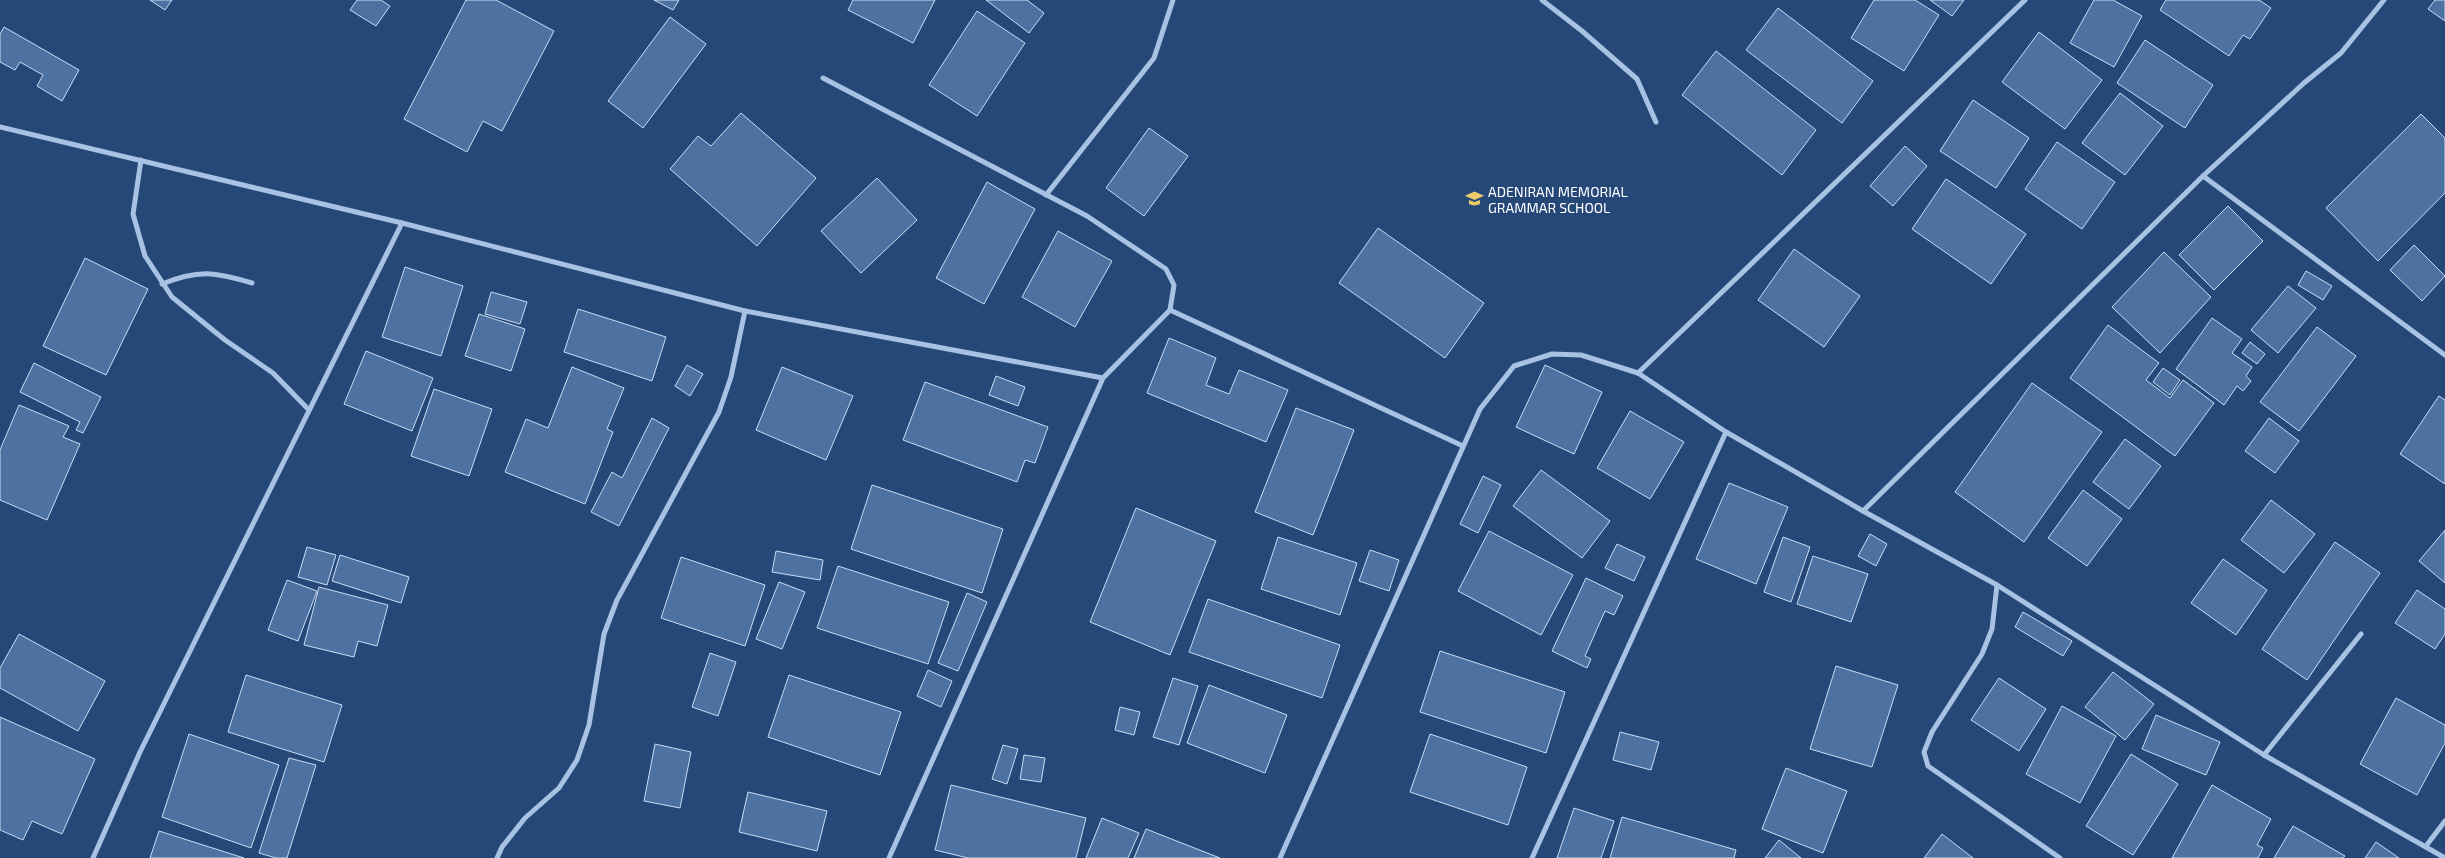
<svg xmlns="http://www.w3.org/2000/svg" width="2445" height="858" font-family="'Exo 2',sans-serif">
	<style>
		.building { fill: #4d72a2; stroke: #c9dcf3 }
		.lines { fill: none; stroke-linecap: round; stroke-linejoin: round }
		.minor { stroke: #a7c2e3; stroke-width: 5 }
		.labels { text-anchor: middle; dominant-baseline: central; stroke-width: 4; stroke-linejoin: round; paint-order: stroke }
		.poi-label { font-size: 14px; fill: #fff; stroke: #254878; text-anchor: start }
	</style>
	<rect width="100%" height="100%" fill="#254878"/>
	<g class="building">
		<polygon points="150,0 172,0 165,10"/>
		<polygon points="357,0 381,0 390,6 376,26 350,10"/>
		<polygon points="466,0 496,0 554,31 502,131 483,121 467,152 404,119"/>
		<polygon points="654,0 679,0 673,10"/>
		<polygon points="853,0 935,0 913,43 848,10"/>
		<polygon points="986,0 1027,0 1044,13 1029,33"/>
		<polygon points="1874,0 1915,0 1939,15 1904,71 1851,38"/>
		<polygon points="1930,0 1964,0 1952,16"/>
		<polygon points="2094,0 2113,0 2142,16 2114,67 2070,43"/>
		<polygon points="2166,0 2259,0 2271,8 2250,39 2243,35 2229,56 2160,10"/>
		<polygon points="2435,0 2445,0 2445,21 2428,9"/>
		<polygon points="1778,8 1873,81 1842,123 1746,50"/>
		<polygon points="977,11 1025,43 977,116 929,85"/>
		<polygon points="670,17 706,44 643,128 608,101"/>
		<polygon points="4,27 79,70 62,101 37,86 43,75 20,62 15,70 0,62 0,34"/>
		<polygon points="2039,32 2102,80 2065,129 2002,82"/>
		<polygon points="2145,40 2213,85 2185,128 2117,83"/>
		<polygon points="1716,51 1816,130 1782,175 1682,95"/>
		<polygon points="2120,93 2163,126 2125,175 2082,143"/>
		<polygon points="1973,100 2029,138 1996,188 1940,151"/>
		<polygon points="741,113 816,178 757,246 670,169 698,136 711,146"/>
		<polygon points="2421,114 2445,138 2445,193 2378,261 2326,208"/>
		<polygon points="1149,128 1188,156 1144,216 1106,188"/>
		<polygon points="2057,142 2115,182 2082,229 2025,189"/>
		<polygon points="1905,146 1927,166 1893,206 1870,186"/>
		<polygon points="877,178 917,220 861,273 821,231"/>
		<polygon points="1946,179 2026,234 1991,284 1912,229"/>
		<polygon points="987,182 1035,209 984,304 936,278"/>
		<polygon points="2228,206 2263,241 2214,290 2179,255"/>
		<polygon points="1378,228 1484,303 1445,358 1339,283"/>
		<polygon points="1058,231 1112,261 1075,327 1022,297"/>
		<polygon points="2414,245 2445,276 2422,301 2390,270"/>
		<polygon points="1794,249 1860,296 1824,347 1758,300"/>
		<polygon points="2164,252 2211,297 2160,353 2112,307"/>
		<polygon points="85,258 148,289 106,375 43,346"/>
		<polygon points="405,267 463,286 441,356 382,337"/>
		<polygon points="2306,271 2332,286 2323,300 2298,285"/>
		<polygon points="2288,286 2316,308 2278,353 2251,330"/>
		<polygon points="491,292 527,302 520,324 485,314"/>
		<polygon points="578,309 666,337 652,381 564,352"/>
		<polygon points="479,314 525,329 511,371 465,356"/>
		<polygon points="2212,318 2242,339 2232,353 2252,367 2246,376 2251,381 2243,391 2237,386 2224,405 2176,369"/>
		<polygon points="2108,325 2159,363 2146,380 2170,398 2183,380 2214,403 2175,456 2070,378"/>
		<polygon points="2317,327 2356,356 2299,431 2260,402"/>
		<polygon points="1169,338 1216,358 1206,385 1229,394 1239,370 1288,390 1266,442 1147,393"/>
		<polygon points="2250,342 2265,354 2257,364 2242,353"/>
		<polygon points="366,351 433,378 412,431 344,404"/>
		<polygon points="34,363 101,397 83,433 76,430 80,422 20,392"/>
		<polygon points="687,365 703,374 690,396 675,386"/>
		<polygon points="1545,365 1602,392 1574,454 1516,427"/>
		<polygon points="572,367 624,388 607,429 613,432 585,504 505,472 526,419 548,428"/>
		<polygon points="782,367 853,396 826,460 756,430"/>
		<polygon points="2163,368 2180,380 2170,395 2153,382"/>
		<polygon points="996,376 1025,387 1018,406 989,395"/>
		<polygon points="925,382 1048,427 1035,463 1025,460 1017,482 903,440"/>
		<polygon points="2032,383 2102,432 2024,542 1955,492"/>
		<polygon points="434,389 492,409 469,476 411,456"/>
		<polygon points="2439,396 2445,400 2445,484 2400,454"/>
		<polygon points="19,405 69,426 63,437 80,444 47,520 0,500 0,450"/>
		<polygon points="1296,408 1354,430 1313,535 1255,512"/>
		<polygon points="1630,411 1684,442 1650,499 1597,468"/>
		<polygon points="652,418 669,428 619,526 591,512 612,472 622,478"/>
		<polygon points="2269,418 2299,441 2275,473 2245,451"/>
		<polygon points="2125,439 2161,466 2129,509 2093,482"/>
		<polygon points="1541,470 1610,521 1582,558 1513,506"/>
		<polygon points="1483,476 1501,485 1478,533 1460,524"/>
		<polygon points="1729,483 1788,507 1756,584 1696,559"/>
		<polygon points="872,485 1003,529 982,593 851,549"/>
		<polygon points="2083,490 2122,519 2087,566 2048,538"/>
		<polygon points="2271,500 2315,534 2284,573 2241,540"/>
		<polygon points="1136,508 1216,541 1170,655 1090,622"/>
		<polygon points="2445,530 2445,583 2419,561"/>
		<polygon points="1489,531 1573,575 1541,635 1458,591"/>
		<polygon points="1870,534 1887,544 1876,566 1858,556"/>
		<polygon points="1278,537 1357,563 1340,615 1261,589"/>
		<polygon points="1783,537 1810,547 1791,602 1764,592"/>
		<polygon points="2335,542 2380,573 2307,680 2262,649"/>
		<polygon points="1617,544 1645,557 1634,581 1605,568"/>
		<polygon points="307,547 336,555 327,585 298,577"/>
		<polygon points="1370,550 1399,560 1389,591 1359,581"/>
		<polygon points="776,551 823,560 820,580 772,572"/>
		<polygon points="340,555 409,577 401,603 332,581"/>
		<polygon points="1813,556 1868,574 1851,622 1797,604"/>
		<polygon points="681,557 765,585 745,646 661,618"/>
		<polygon points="2223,559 2267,590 2236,635 2191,603"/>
		<polygon points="838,566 949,602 928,664 817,628"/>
		<polygon points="1586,578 1623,596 1614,615 1605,611 1585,656 1591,659 1587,668 1552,651"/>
		<polygon points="287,580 317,591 298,641 268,630"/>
		<polygon points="779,582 805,592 782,649 756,639"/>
		<polygon points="319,587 388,605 377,646 358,641 354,657 304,645"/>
		<polygon points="2417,590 2445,609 2445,634 2435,649 2395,623"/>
		<polygon points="967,593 987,602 958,671 938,663"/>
		<polygon points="1208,599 1340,645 1322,698 1189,652"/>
		<polygon points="2023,612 2072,641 2063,656 2015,627"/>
		<polygon points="19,634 105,681 78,731 0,688 0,668"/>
		<polygon points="1440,651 1565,692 1546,753 1420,712"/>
		<polygon points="710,653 736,662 718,716 692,707"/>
		<polygon points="1836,666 1898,685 1872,767 1810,749"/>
		<polygon points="928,670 952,681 941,707 917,696"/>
		<polygon points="2113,672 2154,704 2125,740 2085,707"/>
		<polygon points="246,675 342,705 324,762 228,732"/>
		<polygon points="789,675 901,712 880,775 768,737"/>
		<polygon points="1173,678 1198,686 1179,745 1153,737"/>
		<polygon points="1999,678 2046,709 2019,751 1971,720"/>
		<polygon points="1209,685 1287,715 1265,773 1187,743"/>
		<polygon points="2396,698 2445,725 2445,743 2417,795 2360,764"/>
		<polygon points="2062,706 2116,736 2080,803 2026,774"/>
		<polygon points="1120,707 1140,712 1134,735 1115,730"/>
		<polygon points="2156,715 2220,742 2206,775 2142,749"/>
		<polygon points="0,717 95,759 62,834 32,821 23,840 0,830"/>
		<polygon points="1620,732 1659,742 1651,770 1613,760"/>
		<polygon points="189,734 279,765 251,848 162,817"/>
		<polygon points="1430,734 1527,767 1508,825 1410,792"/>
		<polygon points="655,744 691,752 680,808 644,801"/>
		<polygon points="1003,745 1018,749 1007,784 992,779"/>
		<polygon points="2131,754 2178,784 2133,855 2086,826"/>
		<polygon points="1024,755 1045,758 1041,782 1020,779"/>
		<polygon points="289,758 316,765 287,858 276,858 259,853"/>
		<polygon points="1786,768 1847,791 1823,853 1762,829"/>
		<polygon points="951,785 1086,818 1076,858 968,858 935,850"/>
		<polygon points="2212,785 2271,819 2257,845 2263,848 2258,858 2172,858"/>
		<polygon points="748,792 827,811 817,851 739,832"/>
		<polygon points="1574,808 1614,821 1601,858 1557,858"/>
		<polygon points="1622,817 1736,850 1734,858 1610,858"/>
		<polygon points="1102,818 1139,833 1128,858 1086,858"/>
		<polygon points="2293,826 2345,856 2343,858 2274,858"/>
		<polygon points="1146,829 1220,858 1134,858"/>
		<polygon points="159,831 244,858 150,858"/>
		<polygon points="1942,834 1973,858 1924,858"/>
		<polygon points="1779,840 1801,858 1765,858"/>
		<polygon points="2376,842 2399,858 2365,858"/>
	</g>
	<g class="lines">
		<g class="minor">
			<polyline points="1542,0 1582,31 1637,79 1656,122"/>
			<polyline points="823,78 1087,216 1166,269 1174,285 1170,310 1103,378 889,858"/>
			<polyline points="0,127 402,223 745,311 1103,378"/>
			<polyline points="141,160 133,214 145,256 172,297 225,340 273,373 309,410"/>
			<polyline points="2203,176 2445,355"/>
			<polyline points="1046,195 1154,58 1173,0"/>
			<path d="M162,284C199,269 215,272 252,283"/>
			<polyline points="1170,310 1463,446"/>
			<polyline points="1638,373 2025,0"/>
			<polyline points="1863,511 2203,176 2304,83 2341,53 2384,0"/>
			<polyline points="1997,585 1992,629 1982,654 1932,732 1924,752 1928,766 2060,858"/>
			<polyline points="2264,755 2361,634"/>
			<polyline points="2426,846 2445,821"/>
			<polyline points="93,858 140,752 402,223"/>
			<polyline points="497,858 502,847 525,818 559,788 577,760 589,725 604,634 617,600 719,412 731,377 745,311"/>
			<polyline points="1280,858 1480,409 1514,366 1552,354 1581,355 1638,373 1726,432 1863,511 1997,585 2264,755 2445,858"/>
			<polyline points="1532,858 1726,432"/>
		</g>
	</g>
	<defs>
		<symbol id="school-bare" viewBox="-9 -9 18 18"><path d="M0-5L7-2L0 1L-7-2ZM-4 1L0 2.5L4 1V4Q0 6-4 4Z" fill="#ecc96c" stroke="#254878" stroke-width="2.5" paint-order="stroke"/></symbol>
	</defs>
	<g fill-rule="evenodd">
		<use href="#school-bare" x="1462" y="186" width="25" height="25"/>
	</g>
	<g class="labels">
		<g class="poi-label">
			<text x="1488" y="191">ADENIRAN MEMORIAL<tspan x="1488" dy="16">GRAMMAR SCHOOL</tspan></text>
		</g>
	</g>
</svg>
